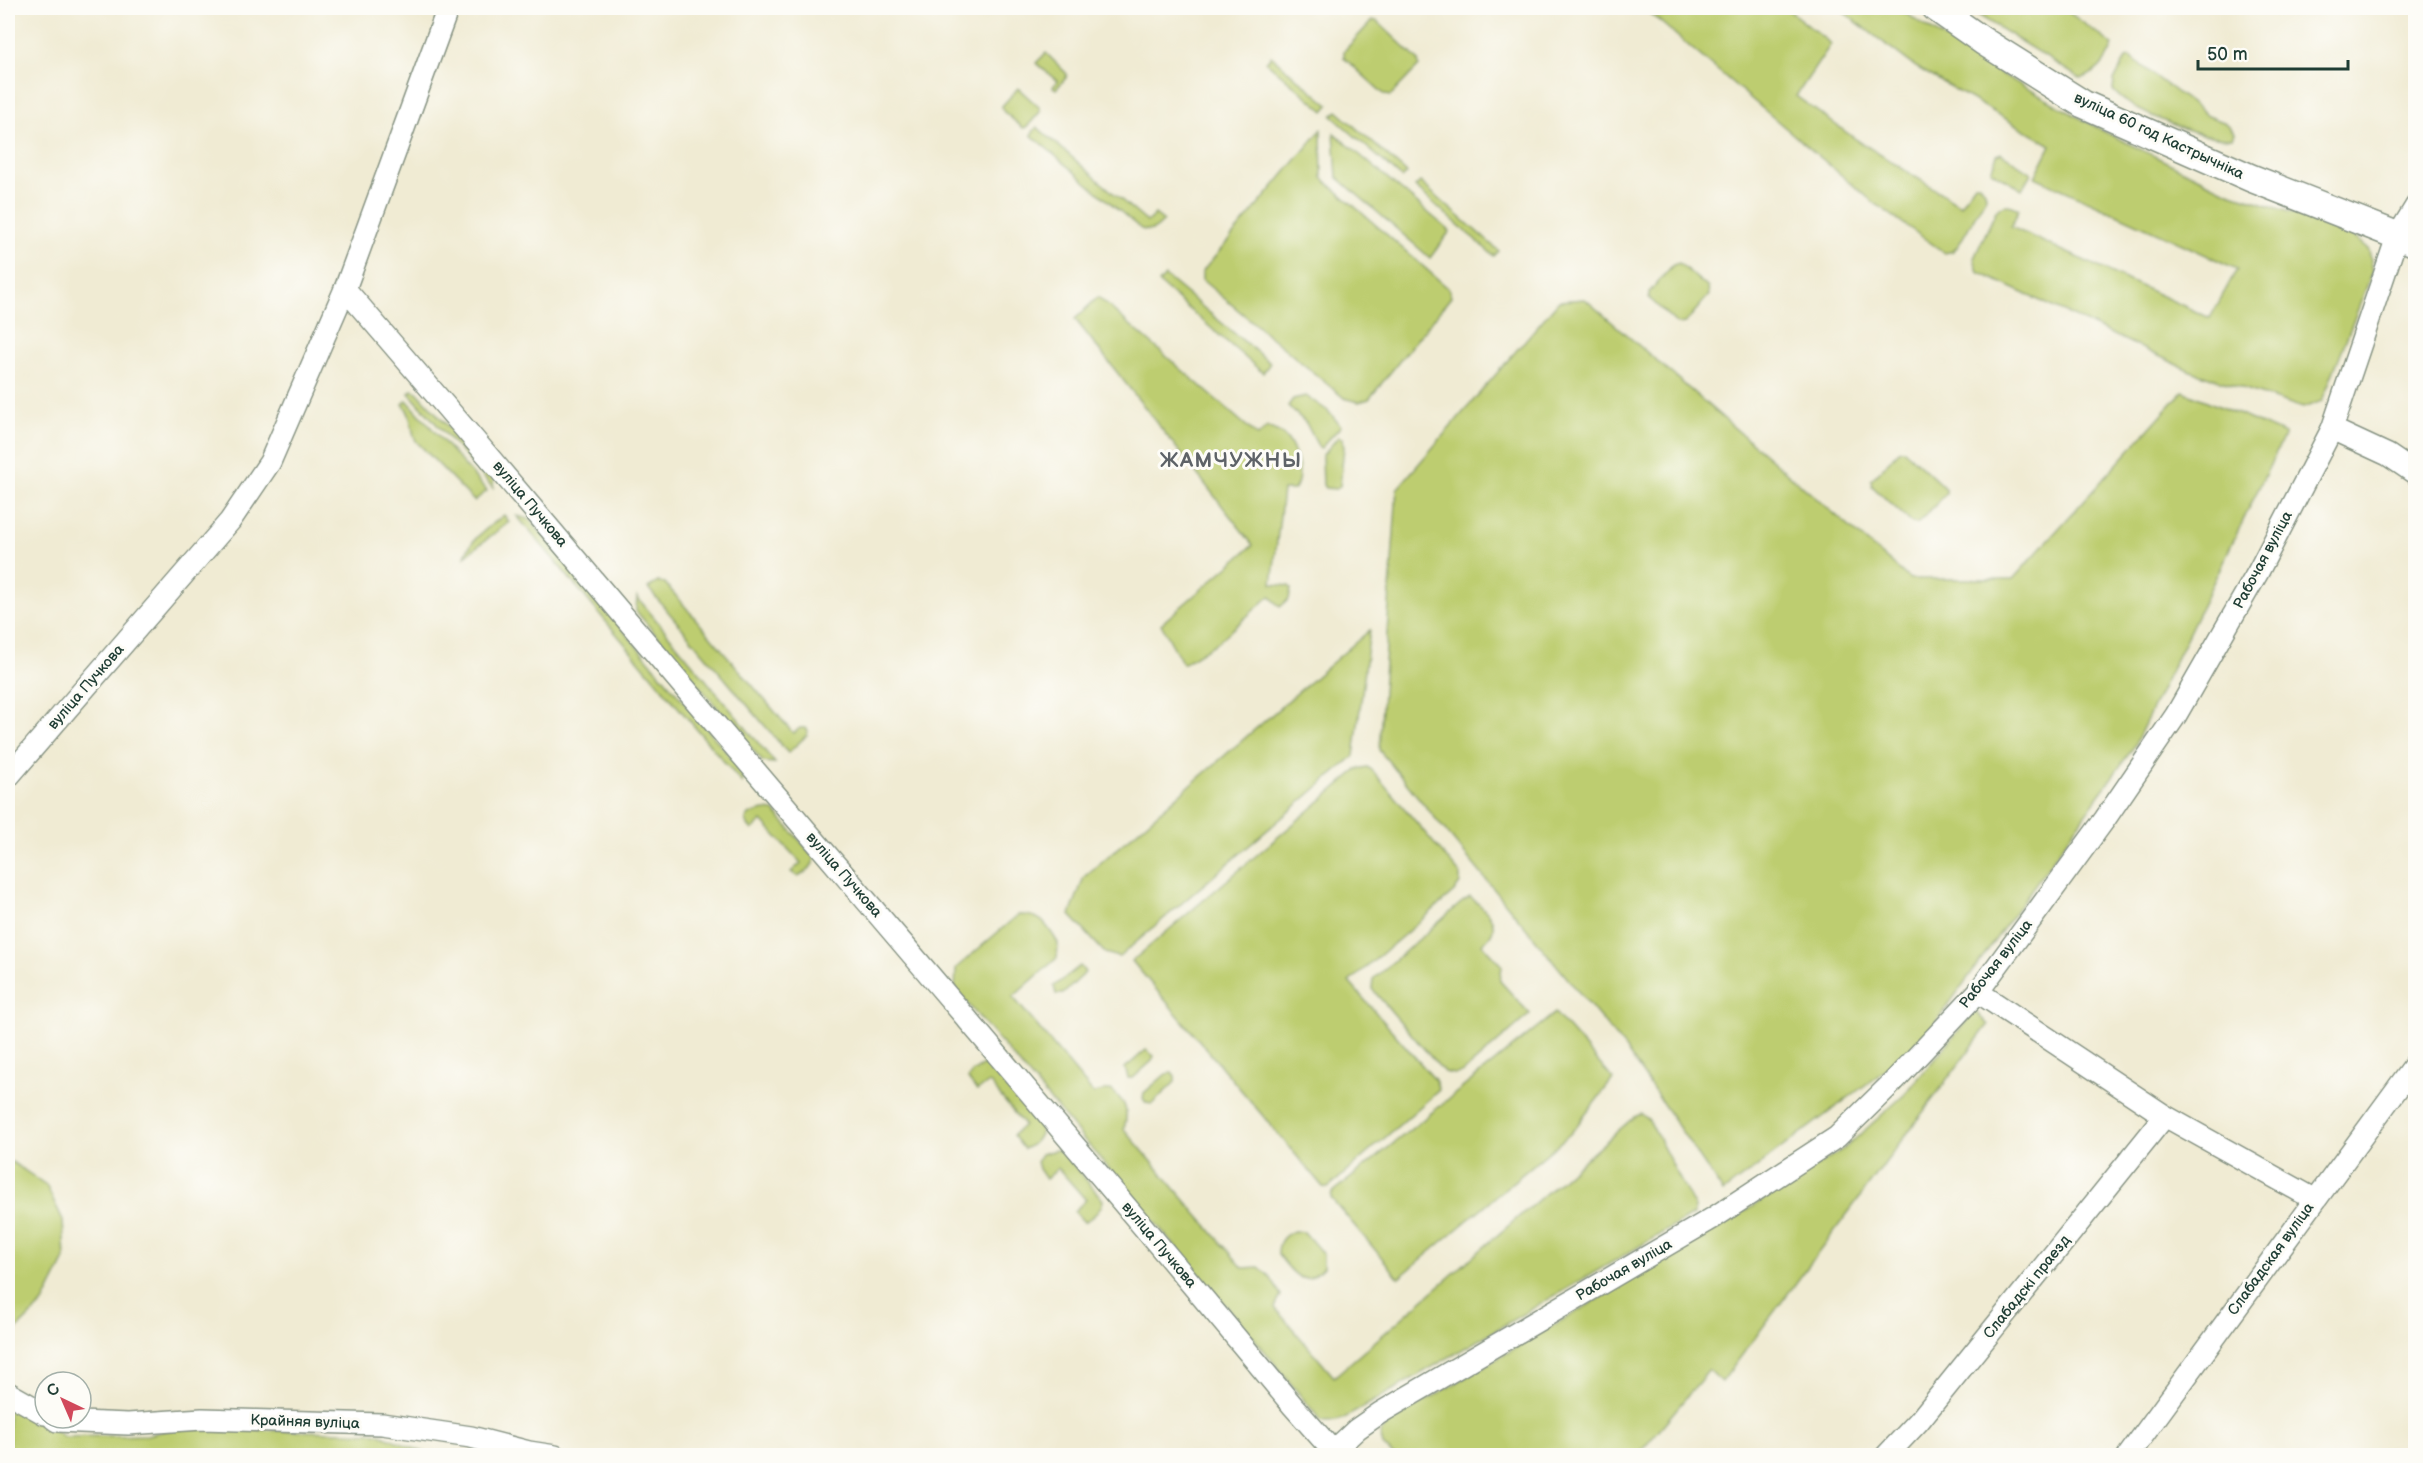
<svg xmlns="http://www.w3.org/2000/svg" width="2423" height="1463" font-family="'Balsamiq Sans',sans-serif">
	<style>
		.green { fill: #bdcd6f; stroke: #6e8552; stroke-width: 1.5 }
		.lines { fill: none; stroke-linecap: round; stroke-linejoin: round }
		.minor-casing { stroke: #889484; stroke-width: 24 }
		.tertiary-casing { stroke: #889484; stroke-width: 30 }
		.minor { stroke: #fff; stroke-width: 21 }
		.tertiary { stroke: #fff; stroke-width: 27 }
		.labels { text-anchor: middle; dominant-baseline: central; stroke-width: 6; stroke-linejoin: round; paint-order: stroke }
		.street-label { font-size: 15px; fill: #1f3d34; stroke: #fdfcf7 }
		.district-label { font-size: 21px; font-weight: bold; letter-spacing: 1.5px; fill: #5e6368; stroke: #fdfcf7 }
	</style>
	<rect width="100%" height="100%" fill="#fdfcf7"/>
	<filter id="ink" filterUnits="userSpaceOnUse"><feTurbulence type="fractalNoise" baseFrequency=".0167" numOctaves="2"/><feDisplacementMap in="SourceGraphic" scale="12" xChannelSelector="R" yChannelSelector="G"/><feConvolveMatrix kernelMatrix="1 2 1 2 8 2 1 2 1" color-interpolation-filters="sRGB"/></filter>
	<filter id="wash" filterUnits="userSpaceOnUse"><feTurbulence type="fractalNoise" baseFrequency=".008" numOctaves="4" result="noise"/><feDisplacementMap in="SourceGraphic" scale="24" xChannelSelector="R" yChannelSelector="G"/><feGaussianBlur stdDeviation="1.35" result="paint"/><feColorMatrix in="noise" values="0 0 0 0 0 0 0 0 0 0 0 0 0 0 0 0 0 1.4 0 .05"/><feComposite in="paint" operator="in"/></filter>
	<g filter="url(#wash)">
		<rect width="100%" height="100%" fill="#f0ebd3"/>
		<g class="green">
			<polygon points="1644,8 1786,8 1831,44 1796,96 1857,140 1960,205 1975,184 1979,184 1985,191 1986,197 1958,246 1953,251 1945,253 1873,202"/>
			<path d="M1838,8H1898L1980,62L2105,132L2226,191L2347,231L2369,250L2373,271L2322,401L2303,408L2191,371L1978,272L1974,258L1996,211C2004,203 2009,204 2019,209L2011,227L2210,318L2237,269L2035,177L2051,145L1916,67Z"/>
			<path d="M1967,8H2063L2113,45C2106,62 2099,72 2081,79Z"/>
			<polygon points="1372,21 1377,21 1418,60 1419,66 1390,96 1385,95 1344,58 1344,51"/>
			<polygon points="1046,53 1067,74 1066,78 1056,89 1053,87 1057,81 1036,63"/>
			<polygon points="1271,56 1329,105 1324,111 1266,62"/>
			<path d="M2130,57L2208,116L2226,123L2231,128L2234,133L2232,138C2203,139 2132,113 2113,90L2114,81L2126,58Z"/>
			<polygon points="1018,88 1040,108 1040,112 1027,127 1023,128 1003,111 1002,106"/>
			<polygon points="1337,111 1407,173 1402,178 1332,116"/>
			<path d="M1037,127L1147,222L1155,214L1164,221C1156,229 1153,233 1141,229L1031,135Z"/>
			<polygon points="1321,130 1322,178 1449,289 1451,297 1369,399 1359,402 1344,398 1202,280 1202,272"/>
			<polygon points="1334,133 1450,231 1430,258 1337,177"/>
			<polygon points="2001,153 2031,173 2022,189 1991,171 1997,155"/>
			<polygon points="1420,182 1499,251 1494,256 1415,187"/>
			<polygon points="1679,263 1708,288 1709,295 1685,323 1677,324 1649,298 1649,292 1673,265"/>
			<polygon points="1165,276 1270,363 1263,373 1159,283"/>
			<path d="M1098,297L1258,436L1267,427C1275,430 1283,433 1288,440C1297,454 1304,476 1294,490H1283L1272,584L1289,586L1291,589L1289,599L1280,607L1270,596L1218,642L1183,664L1161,624L1253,545L1075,319Z"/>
			<polygon points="1585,299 1910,579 2013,579 2183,391 2285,434 2133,748 1921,1043 1723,1192 1625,1048 1379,750 1397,489 1559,301"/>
			<polygon points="412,390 417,392 494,477 493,488 409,393"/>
			<polygon points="1306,396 1328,411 1341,426 1321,448 1319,448 1306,423 1288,406 1293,399"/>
			<path d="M407,400L487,491L474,501L416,441C410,428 413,416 403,404Z"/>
			<polygon points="1338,437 1342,438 1344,447 1340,486 1336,489 1325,488 1323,485 1322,456"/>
			<polygon points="1900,450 1904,450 1946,489 1946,494 1917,524 1912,523 1872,486 1871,480"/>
			<path d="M504,515L509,522L465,556C471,538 489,527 504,515Z"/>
			<polygon points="517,516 529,519 741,769 744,777 742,783"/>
			<polygon points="658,582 665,583 793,733 800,728 806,728 808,731 807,735 788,753 648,588"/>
			<polygon points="637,597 775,763 763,762 636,611"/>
			<polygon points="1370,630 1354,756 1119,957 1105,953 1070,915 1084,877"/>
			<polygon points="1367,767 1372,770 1460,874 1460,883 1454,892 1349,982 1435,1080 1439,1090 1328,1188 1323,1187 1132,961 1358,769"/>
			<path d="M764,810L774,811L815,858C813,867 806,873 798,877L791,872L801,863L762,821L752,830L747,824L746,819L750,814Z"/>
			<path d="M1470,897C1478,903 1495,917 1493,928C1493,935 1486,940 1482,944L1502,966L1500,981L1530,1014L1462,1073L1454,1074L1444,1072L1372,989L1373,979L1461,903Z"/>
			<path d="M1018,915C1042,914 1046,924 1058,943L1057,958L1013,997L1093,1093L1111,1090C1126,1102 1129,1110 1124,1129L1243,1268L1259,1267L1270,1277L1281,1295L1275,1308L1334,1377L1634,1117L1641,1114L1649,1120L1695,1208L1693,1215L1355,1412C1343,1419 1335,1424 1321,1421L1258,1343L955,989L956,968Z"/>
			<polygon points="1080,966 1085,972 1083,975 1063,994 1056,994 1054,986"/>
			<polygon points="1975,1011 1988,1025 1722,1382 1709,1370 1638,1455 1394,1456 1383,1445 1380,1433 1390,1422 1720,1227 1845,1148 1905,1094"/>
			<polygon points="1555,1013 1613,1079 1571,1133 1399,1278 1331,1198 1332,1193"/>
			<polygon points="1146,1050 1154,1056 1152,1061 1133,1078 1128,1078 1125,1068"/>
			<path d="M985,1064L989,1066L1042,1122C1042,1135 1036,1144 1024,1149L1013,1135L1024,1125L989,1082L977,1091L968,1079L972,1072Z"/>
			<polygon points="1172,1073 1175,1077 1175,1082 1152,1104 1146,1103 1143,1098 1144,1093 1166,1074"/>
			<path d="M1055,1150L1062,1151L1103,1200C1102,1210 1093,1217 1084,1222L1074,1211L1086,1200L1058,1168L1046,1179L1039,1169L1037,1161L1041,1154Z"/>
			<polygon points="8,1162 12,1162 46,1185 63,1220 65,1259 43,1303 8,1338"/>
			<path d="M1294,1231L1304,1232L1323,1254V1267C1302,1291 1293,1272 1278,1255C1278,1242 1282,1236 1294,1231Z"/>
			<path d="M8,1402L44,1421L64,1437L147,1435L176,1428L377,1433C397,1440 414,1451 435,1455L9,1456Z"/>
		</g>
	</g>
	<g filter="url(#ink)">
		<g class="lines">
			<defs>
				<g id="minor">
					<path d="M448,8L345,289C488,454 628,622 770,788C945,993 1121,1198 1293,1406L1332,1450L1347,1456"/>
					<polyline points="2332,429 2388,455 2416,474"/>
					<polyline points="8,777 230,521 270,462 345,289"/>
					<polyline points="1978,992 2165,1116 2314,1199"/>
					<polyline points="8,1393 45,1414"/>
					<polyline points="53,1418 57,1421 128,1424 202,1419 382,1424 471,1437 529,1452 555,1456"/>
					<polyline points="1328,1456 1357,1429 1380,1413 1713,1218 1837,1137 1893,1082 1978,992 2105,819 2176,715 2258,572 2332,429 2397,237 2416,206"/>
					<polyline points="1886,1456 1919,1421 2165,1116"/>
					<polyline points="2128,1456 2416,1063"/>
				</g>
				<polyline id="tertiary" points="1936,8 1983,41 2083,104 2251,178 2416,243"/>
			</defs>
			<use href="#minor" class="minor-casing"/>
			<use href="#tertiary" class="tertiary-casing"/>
			<use href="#minor" class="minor"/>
			<use href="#tertiary" class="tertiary"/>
		</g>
	</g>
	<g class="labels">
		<g class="street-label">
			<text transform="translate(2159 136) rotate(25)">вуліца 60 год Кастрычніка</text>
			<text transform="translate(530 504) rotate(50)">вуліца Пучкова</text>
			<text transform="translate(2263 560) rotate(-62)">Рабочая вуліца</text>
			<text transform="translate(86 687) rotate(-49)">вуліца Пучкова</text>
			<text transform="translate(844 875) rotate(49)">вуліца Пучкова</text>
			<text transform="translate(1996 964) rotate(-52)">Рабочая вуліца</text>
			<text transform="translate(1159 1245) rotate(50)">вуліца Пучкова</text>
			<text transform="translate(2271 1259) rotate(-54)">Слабадская вуліца</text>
			<text transform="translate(1624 1270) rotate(-30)">Рабочая вуліца</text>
			<text transform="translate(2027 1287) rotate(-51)">Слабадскі праезд</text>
			<text transform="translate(305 1422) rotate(2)">Крайняя вуліца</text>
		</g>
		<g class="district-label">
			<text x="1231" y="460">ЖАМЧУЖНЫ</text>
		</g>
	</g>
	<rect width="2423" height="1463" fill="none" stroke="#fdfcf7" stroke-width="30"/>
	<g transform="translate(63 1400) rotate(316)"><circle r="28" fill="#fdfcf7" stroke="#a4b0a9" stroke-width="1.5"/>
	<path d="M0-4.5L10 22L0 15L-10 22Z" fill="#d1495b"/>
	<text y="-9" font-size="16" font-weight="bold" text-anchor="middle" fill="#1f3d34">С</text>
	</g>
	<path d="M2198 60v9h150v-9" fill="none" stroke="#1f3d34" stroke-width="3"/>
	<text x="2207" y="60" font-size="18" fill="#1f3d34" stroke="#fdfcf7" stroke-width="4.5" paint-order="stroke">50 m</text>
</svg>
